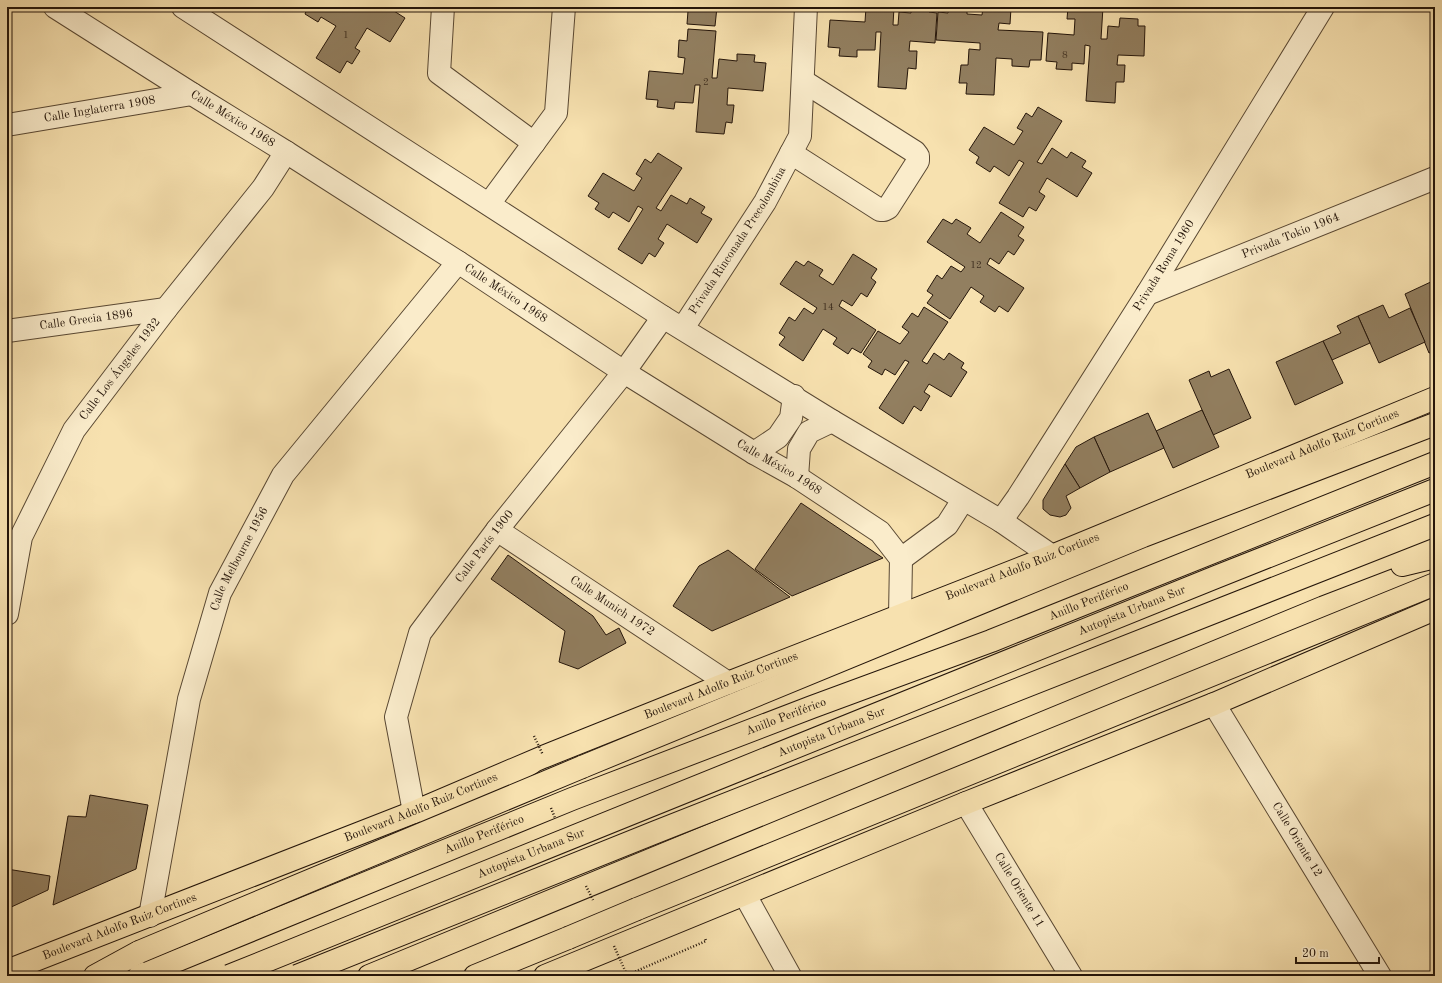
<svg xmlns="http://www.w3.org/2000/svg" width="1442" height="983" font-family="'Old Standard TT',serif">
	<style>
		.building { fill: #927f60; stroke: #24150a }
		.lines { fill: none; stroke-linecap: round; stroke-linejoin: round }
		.minor-casing { stroke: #594833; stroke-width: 24 }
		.major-casing { stroke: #24150a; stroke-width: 24 }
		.highway-casing { stroke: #24150a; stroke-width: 24 }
		.path { stroke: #24150a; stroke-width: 2.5; stroke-dasharray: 1 2; stroke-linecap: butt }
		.minor { stroke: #faeccb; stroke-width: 22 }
		.major { stroke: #f7e1af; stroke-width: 22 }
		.highway { stroke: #f7e1af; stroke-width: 22 }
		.highway-bridge-casing { stroke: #24150a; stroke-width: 24; stroke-linecap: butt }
		.path-bridge { stroke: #24150a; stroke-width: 2.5; stroke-dasharray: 1 2; stroke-linecap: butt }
		.highway-bridge { stroke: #f7e1af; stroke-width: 22 }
		.labels { text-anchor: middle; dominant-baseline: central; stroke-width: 4; stroke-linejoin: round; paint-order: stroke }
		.number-label { font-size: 10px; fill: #403020 }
		.street-label { font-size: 12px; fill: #24150a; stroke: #faeccb }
	</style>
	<rect width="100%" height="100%" fill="#f7e1af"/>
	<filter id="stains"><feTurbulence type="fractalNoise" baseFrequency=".005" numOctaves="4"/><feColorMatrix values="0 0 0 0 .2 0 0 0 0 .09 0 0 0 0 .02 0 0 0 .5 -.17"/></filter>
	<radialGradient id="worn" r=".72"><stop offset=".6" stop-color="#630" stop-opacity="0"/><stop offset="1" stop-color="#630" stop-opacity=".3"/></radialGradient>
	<g class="building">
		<polygon points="305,7 396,7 394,11 405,18 390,42 367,28 355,48 360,51 352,64 347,61 340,73 316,58 336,26 321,17 318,22 305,14 307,9"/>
		<polygon points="681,7 717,7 715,26 687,24 688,11 681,11"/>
		<polygon points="740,7 758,7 758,9"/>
		<polygon points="866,7 894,7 893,25 898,25 899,12 911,13 911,7 930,7 929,12 937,13 935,43 910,41 909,51 917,51 916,69 908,68 906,89 878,87 881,32 876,32 875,50 857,50 857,57 839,56 840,48 828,47 830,20 865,22"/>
		<polygon points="949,7 967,7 967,14 982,15 983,7 1018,7 1018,9 1011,8 1010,24 999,23 998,30 1043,32 1041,60 1030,60 1029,67 1012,66 1012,59 996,58 994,95 966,94 967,83 959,83 961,65 968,65 969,49 980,50 980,43 936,40 938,12 948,13"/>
		<polygon points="1068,7 1103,7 1101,39 1107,39 1108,26 1119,27 1120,18 1138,19 1138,26 1145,26 1144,56 1118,55 1117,65 1125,65 1124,82 1116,82 1115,103 1086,101 1090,46 1085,45 1084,64 1072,63 1072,70 1056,69 1057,62 1046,61 1048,33 1074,35 1075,19 1067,19"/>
		<polygon points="688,29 716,31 712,78 717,78 719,59 737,61 737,54 755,55 754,62 766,63 763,91 728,88 727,105 734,105 732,123 726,122 724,134 696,132 700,85 695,85 693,103 675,102 674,109 657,107 658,100 646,99 649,71 683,74 685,58 678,57 679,40 687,41"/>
		<polygon points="1038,107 1062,121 1037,162 1042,164 1052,148 1067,158 1071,152 1086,161 1082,167 1092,173 1077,197 1047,178 1039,192 1045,196 1036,211 1029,207 1023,217 999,203 1024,163 1019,160 1009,176 994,166 990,172 976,163 979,157 969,150 984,127 1014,145 1023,131 1017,128 1026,113 1032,117"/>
		<polygon points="658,153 682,168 656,208 661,211 671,195 687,204 690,198 705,207 701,213 712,219 697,243 667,224 658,239 664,243 655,257 649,253 642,264 618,249 643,209 638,206 629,222 613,212 609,218 595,209 599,203 588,196 603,173 634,191 642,178 636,174 645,159 651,163"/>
		<polygon points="1001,212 1024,227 1018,236 1024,240 1014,255 1008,251 999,264 990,258 987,264 1024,288 1008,312 999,306 995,312 980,302 984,296 971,287 950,319 927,303 933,295 927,291 937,275 942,279 951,266 961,272 965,267 927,242 943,219 952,224 956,219 971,228 967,234 980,243"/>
		<polygon points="853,254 877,269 871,278 876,282 867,297 861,293 852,306 842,300 839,306 876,330 861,353 852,348 848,354 833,344 837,338 823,329 803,361 779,345 785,337 779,333 789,317 795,321 804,308 813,314 817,308 780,284 796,261 804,266 808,261 823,270 819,276 833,285"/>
		<polygon points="1435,280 1435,351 1429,353 1405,294"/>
		<polygon points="1383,305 1389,318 1410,308 1425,342 1379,363 1358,316"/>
		<polygon points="924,307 948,322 922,361 927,364 934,353 944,360 949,353 964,363 961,368 967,372 951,397 929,384 924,392 930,396 921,411 914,406 903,424 879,408 909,362 905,360 895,375 885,369 882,375 868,367 872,361 863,354 878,331 900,344 909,332 902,327 912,313 918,317"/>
		<polygon points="1358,316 1370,343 1332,360 1323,341 1341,333 1337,326"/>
		<polygon points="1323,341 1343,383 1295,405 1276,362"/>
		<polygon points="1229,369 1251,418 1213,435 1189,380 1209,371 1211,377"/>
		<polygon points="1202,410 1219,447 1173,468 1156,431"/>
		<polygon points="1148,413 1164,448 1110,472 1094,437"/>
		<polygon points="1094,437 1110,472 1080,488 1065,464 1076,447"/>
		<polygon points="1065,464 1080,488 1066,496 1071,508 1066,515 1060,517 1050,515 1043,509 1043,500"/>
		<polygon points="801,503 883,558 792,596 755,569"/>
		<polygon points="728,550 790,597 712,631 673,606 699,566"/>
		<polygon points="508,555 593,616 606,635 619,628 626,643 578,669 559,662 565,631 491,579"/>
		<polygon points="90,795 148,805 136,869 53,905 68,816 86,817"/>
		<polygon points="7,869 50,876 48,890 7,909"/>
	</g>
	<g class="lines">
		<defs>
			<g id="minor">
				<path id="s1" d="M55,7L192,94L286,152L458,262L624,372L754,453L797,477L880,532L901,559L900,616"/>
				<polyline points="183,7 663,317 832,421 1001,521 1052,556"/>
				<polyline points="443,7 439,73 534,143"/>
				<path id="s2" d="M7,125L192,94"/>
				<polyline points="791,153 880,210 884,210 888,208 918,161 918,156 915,152 803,81"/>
				<polyline points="489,204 556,113 564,7"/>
				<path id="s3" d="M1147,294L1435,178"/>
				<path id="s4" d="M683,328L765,202L800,136L806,7"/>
				<path id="s5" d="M7,331L166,309"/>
				<polyline points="754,453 778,437 791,418 794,396"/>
				<polyline points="797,477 799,449 809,432 832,421"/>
				<path id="s6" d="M1001,521L1018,497L1147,294L1323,7"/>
				<path id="s7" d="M497,530L728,683"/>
				<polyline points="901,559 947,525 963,500"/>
				<path id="s8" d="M7,614L21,537L74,430L166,309L263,188L286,152"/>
				<path id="s9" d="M1214,704L1380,976"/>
				<path id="s10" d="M966,803L1071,976"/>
				<path id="s11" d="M414,812L396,717L420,633L497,530L624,372L663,317"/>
				<polyline points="745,895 790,976"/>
				<path id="s12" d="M150,916L189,699L220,593L283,475L458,262"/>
			</g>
			<g id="major">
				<path id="s13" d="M7,971L414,812L543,757L728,683L1052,556L1435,398"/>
				<polyline points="545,976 966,803 1214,704 1435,609"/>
			</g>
			<g id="highway">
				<polyline points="1402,565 1435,557"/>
				<polyline points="582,767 1143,536 1435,424"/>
				<polyline points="431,823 531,763"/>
				<polyline points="637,909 1435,584"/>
				<polyline points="95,976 139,952"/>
				<path id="s14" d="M139,976L572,799L812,707L991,641L1435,463"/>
				<polyline points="369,976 1315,586 1435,540"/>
				<polyline points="475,976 568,938"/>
			</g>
		</defs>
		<use href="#minor" class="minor-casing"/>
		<use href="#major" class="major-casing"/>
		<use href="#highway" class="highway-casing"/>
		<polyline class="path" points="627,975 706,941 705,938"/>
		<use href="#minor" class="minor"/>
		<use href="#major" class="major"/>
		<use href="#highway" class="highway"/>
		<defs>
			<g id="highway-bridge">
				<polyline points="568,938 637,909"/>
				<polyline points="139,952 582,767"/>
				<path id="s15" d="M229,976L1216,577L1435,490"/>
				<polyline points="297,976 656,832 1435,525"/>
			</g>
		</defs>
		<use href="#highway-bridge" class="highway-bridge-casing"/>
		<g class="path-bridge">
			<polyline points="534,736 543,755"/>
			<polyline points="551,808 555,818"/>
			<polyline points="586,886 593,900"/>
			<polyline points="614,946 627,975"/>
		</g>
		<use href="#highway-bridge" class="highway-bridge"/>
	</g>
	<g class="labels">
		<g class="number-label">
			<text x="346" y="35">1</text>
			<text x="1065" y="55">8</text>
			<text x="706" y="82">2</text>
			<text x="976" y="265">12</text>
			<text x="828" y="307">14</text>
		</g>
		<g class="street-label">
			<text stroke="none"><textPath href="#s2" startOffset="94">Calle Inglaterra 1908</textPath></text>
			<text stroke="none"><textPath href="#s1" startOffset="210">Calle México 1968</textPath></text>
			<text stroke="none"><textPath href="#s3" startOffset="155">Privada Tokio 1964</textPath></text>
			<text stroke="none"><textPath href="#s4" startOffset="103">Privada Rinconada Precolombina</textPath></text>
			<text stroke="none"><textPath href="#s6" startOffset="303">Privada Roma 1960</textPath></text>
			<text stroke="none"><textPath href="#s1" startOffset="534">Calle México 1968</textPath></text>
			<text stroke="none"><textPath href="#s5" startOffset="80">Calle Grecia 1896</textPath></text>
			<text stroke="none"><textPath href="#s8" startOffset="274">Calle Los Ángeles 1932</textPath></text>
			<text stroke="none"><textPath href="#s13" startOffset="1417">Boulevard Adolfo Ruiz Cortines</textPath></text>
			<text stroke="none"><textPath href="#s1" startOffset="858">Calle México 1968</textPath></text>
			<text stroke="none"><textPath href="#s11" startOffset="292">Calle París 1900</textPath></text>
			<text stroke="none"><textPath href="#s12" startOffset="370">Calle Melbourne 1956</textPath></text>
			<text stroke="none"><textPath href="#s13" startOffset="1093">Boulevard Adolfo Ruiz Cortines</textPath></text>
			<text stroke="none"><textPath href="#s14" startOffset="1021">Anillo Periférico</textPath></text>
			<text stroke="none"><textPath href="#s7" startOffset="138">Calle Munich 1972</textPath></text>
			<text stroke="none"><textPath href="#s15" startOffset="974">Autopista Urbana Sur</textPath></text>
			<text stroke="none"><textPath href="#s13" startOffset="769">Boulevard Adolfo Ruiz Cortines</textPath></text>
			<text stroke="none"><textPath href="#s14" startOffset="697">Anillo Periférico</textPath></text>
			<text stroke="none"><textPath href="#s15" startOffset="650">Autopista Urbana Sur</textPath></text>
			<text stroke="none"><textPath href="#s13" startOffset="445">Boulevard Adolfo Ruiz Cortines</textPath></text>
			<text stroke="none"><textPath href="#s14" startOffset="373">Anillo Periférico</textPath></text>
			<text stroke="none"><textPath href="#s9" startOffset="159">Calle Oriente 12</textPath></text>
			<text stroke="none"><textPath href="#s15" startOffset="326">Autopista Urbana Sur</textPath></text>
			<text stroke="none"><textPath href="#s10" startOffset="102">Calle Oriente 11</textPath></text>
			<text stroke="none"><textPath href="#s13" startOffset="121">Boulevard Adolfo Ruiz Cortines</textPath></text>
		</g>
	</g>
	<rect width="1442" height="983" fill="none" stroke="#f7e1af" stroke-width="24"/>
	<rect x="8" y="8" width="1426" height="967" fill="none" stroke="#24150a" stroke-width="2"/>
	<rect x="12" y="12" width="1418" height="959" fill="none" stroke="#24150a"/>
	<path d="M1296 957v6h83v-6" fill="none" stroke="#24150a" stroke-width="2"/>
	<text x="1302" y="957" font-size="12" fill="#24150a" stroke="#faeccb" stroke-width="3" paint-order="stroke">20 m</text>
	<rect width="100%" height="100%" filter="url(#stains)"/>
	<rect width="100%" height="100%" fill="url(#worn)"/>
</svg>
